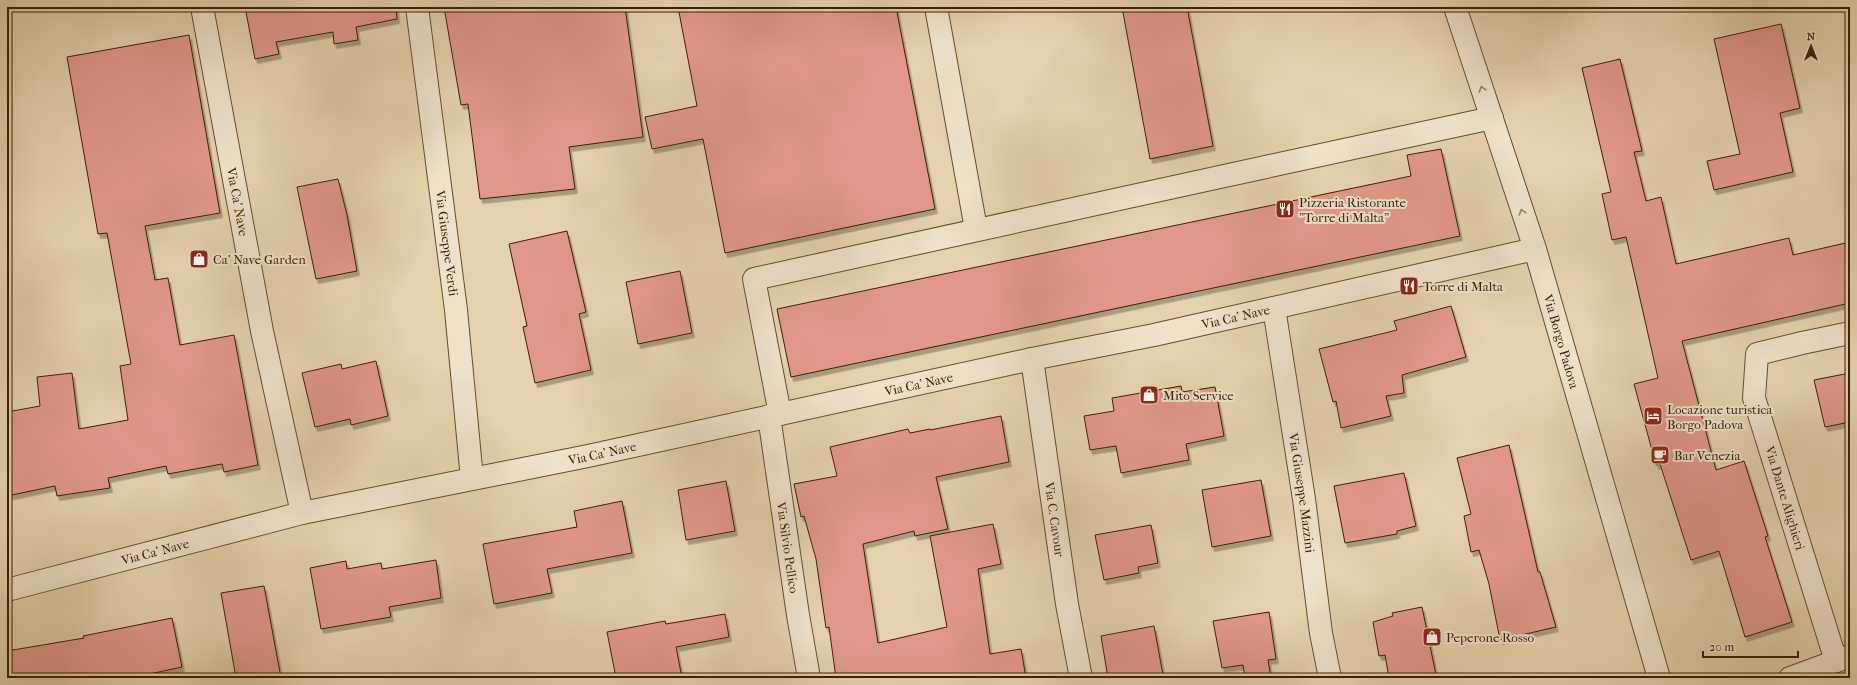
<svg xmlns="http://www.w3.org/2000/svg" width="1857" height="685" font-family="'IM FELL French Canon',serif">
	<style>
		.building { fill: #e29889; stroke: #3a2001; filter: url(#shadow) }
		.lines { fill: none; stroke-linecap: round; stroke-linejoin: round }
		.minor-casing { stroke: #654d2c; stroke-width: 24 }
		.minor { stroke: #eee2ca; stroke-width: 22 }
		.oneway { stroke: #948166 }
		.labels { text-anchor: middle; dominant-baseline: central; stroke-width: 4; stroke-linejoin: round; paint-order: stroke }
		.street-label { font-size: 13px; fill: #3a2001; stroke: #eee2ca }
		.poi-label { font-size: 13px; fill: #3a2001; stroke: #eee2ca; text-anchor: start }
	</style>
	<defs>
		<filter id="shadow"><feDropShadow dx="2.5" dy="4.5" stdDeviation="0" flood-color="#0004"/></filter>
	</defs>
	<rect width="100%" height="100%" fill="#e5d3ad"/>
	<filter id="stains"><feTurbulence type="fractalNoise" baseFrequency=".005" numOctaves="4"/><feColorMatrix values="0 0 0 0 .2 0 0 0 0 .09 0 0 0 0 .02 0 0 0 .5 -.17"/></filter>
	<radialGradient id="worn" r=".72"><stop offset=".6" stop-color="#630" stop-opacity="0"/><stop offset="1" stop-color="#630" stop-opacity=".3"/></radialGradient>
	<g class="building">
		<polygon points="245,7 396,7 397,19 356,27 358,40 334,44 333,32 276,42 279,54 255,59"/>
		<polygon points="444,7 625,7 643,137 569,147 575,189 480,199 468,104 461,105"/>
		<polygon points="678,7 896,7 935,209 725,253 703,139 652,149 645,117 697,106"/>
		<polygon points="1122,7 1187,7 1213,146 1150,159"/>
		<polygon points="1781,24 1800,108 1780,113 1793,172 1714,190 1707,161 1740,154 1714,39"/>
		<polygon points="189,35 220,213 145,226 155,280 168,278 180,345 234,335 258,465 224,472 222,464 168,474 166,466 108,478 110,488 57,496 55,486 7,496 7,412 40,406 37,377 72,373 79,429 128,420 120,366 131,364 107,233 98,234 67,57"/>
		<polygon points="1620,59 1642,151 1634,152 1646,201 1661,197 1676,264 1789,238 1793,255 1850,242 1850,303 1682,341 1716,470 1744,461 1768,536 1765,537 1792,622 1745,637 1719,551 1691,560 1660,464 1656,465 1634,384 1658,378 1626,237 1612,240 1602,194 1611,192 1582,68"/>
		<polygon points="1441,149 1460,236 791,377 777,309 1411,176 1407,155"/>
		<polygon points="338,179 347,215 357,271 316,279 297,187"/>
		<polygon points="567,231 586,312 579,314 591,370 535,383 523,327 527,326 509,244"/>
		<polygon points="680,271 692,333 638,344 626,282"/>
		<polygon points="1451,306 1466,357 1402,375 1404,393 1386,396 1391,416 1341,428 1336,401 1333,402 1319,349 1397,330 1394,321"/>
		<polygon points="376,361 388,416 351,425 350,419 315,427 302,373 341,364 342,369"/>
		<polygon points="1850,373 1850,422 1825,427 1814,380"/>
		<polygon points="1181,386 1182,392 1215,387 1224,436 1186,444 1189,460 1121,473 1116,446 1090,450 1084,416 1114,411 1112,398"/>
		<polygon points="1001,416 1009,462 936,477 948,529 915,536 914,531 863,544 878,643 947,627 930,536 993,524 1001,564 978,569 990,654 1021,649 1026,678 836,678 829,627 826,628 816,559 804,516 801,517 794,484 837,476 830,447 908,429 910,433 930,429 930,430"/>
		<polygon points="1509,445 1538,572 1540,572 1556,627 1500,640 1489,584 1479,550 1471,552 1464,516 1471,514 1457,458"/>
		<polygon points="1404,473 1416,526 1397,531 1397,534 1345,543 1334,486"/>
		<polygon points="1261,480 1271,536 1212,547 1202,490"/>
		<polygon points="726,481 735,531 686,540 678,490"/>
		<polygon points="622,501 632,553 547,569 552,593 494,604 483,544 577,527 574,511"/>
		<polygon points="1151,525 1158,563 1138,567 1139,573 1104,580 1095,535"/>
		<polygon points="436,560 441,598 389,607 391,617 321,629 310,568 346,561 347,569 381,563 382,569"/>
		<polygon points="264,586 281,678 236,678 221,593"/>
		<polygon points="1422,607 1436,675 1421,678 1389,678 1385,655 1379,656 1373,622 1393,616 1392,613"/>
		<polygon points="1269,612 1276,659 1268,660 1271,678 1245,678 1243,665 1222,668 1213,621"/>
		<polygon points="725,614 729,637 676,647 682,678 616,678 607,632 665,621 666,624"/>
		<polygon points="172,618 182,667 131,678 7,678 7,651 84,638 83,636"/>
		<polygon points="1154,626 1163,675 1146,678 1108,678 1101,636"/>
	</g>
	<g class="lines">
		<defs>
			<g id="minor">
				<path id="s1" d="M202,7L262,331L302,513"/>
				<path id="s2" d="M417,7L456,310L472,479"/>
				<polyline points="936,7 976,229"/>
				<path id="s3" d="M1455,7L1535,249L1659,678"/>
				<path id="s4" d="M1274,308L1304,499L1321,633L1330,678"/>
				<path id="s5" d="M1032,359L1067,604L1081,678"/>
				<path d="M780,414L754,279C1000,223 1246,172 1492,118"/>
				<path id="s6" d="M769,416L798,615L809,678"/>
				<path id="s7" d="M7,590L302,513L588,456L1032,359L1154,335L1535,249"/>
				<polyline points="1836,661 1754,398 1757,354 1802,343 1850,333"/>
				<polyline points="1790,678 1850,656"/>
			</g>
		</defs>
		<use href="#minor" class="minor-casing"/>
		<use href="#minor" class="minor"/>
	</g>
	<defs><path id="oneway-chevron" d="M-2-3.5L2.5 0L-2 3.5" fill="none" stroke-width="1.6" stroke-linecap="round" stroke-linejoin="round"/></defs>
	<g class="oneway">
		<use href="#oneway-chevron" transform="translate(1482 89) rotate(-108)"/>
		<use href="#oneway-chevron" transform="translate(1522 212) rotate(-108)"/>
	</g>
	<defs>
		<symbol id="restaurant-square" viewBox="-11 -11 22 22"><rect x="-9" y="-9" width="18" height="18" rx="4" fill="#8f2418" stroke="#eee2ca"/><path d="M-5-6h1v4h1v-4h1v4h1v-4h1v5L-1.5 .5V6h-2V.5L-5-1ZM5-6V6H3V1.5H1.5Q1.5-4 5-6Z" fill="#fff"/></symbol>
		<symbol id="shop-square" viewBox="-11 -11 22 22"><rect x="-9" y="-9" width="18" height="18" rx="4" fill="#8f2418" stroke="#eee2ca"/><path d="M-5-2.5h2.3a2.7 3.5 0 0 1 5.4 0H5L5.5 6h-11ZM-1.5-2.5h3a1.5 2.3 0 0 0-3 0Z" fill="#fff"/></symbol>
		<symbol id="hotel-square" viewBox="-11 -11 22 22"><rect x="-9" y="-9" width="18" height="18" rx="4" fill="#8f2418" stroke="#eee2ca"/><path d="M-6-4.5h1.5V1H6V5H4.5V3h-9V5H-6ZM-4 0a1.8 1.8 0 1 1 3.6 0ZM.5 0V-2.5h3Q6-2.5 6 0Z" fill="#fff"/></symbol>
		<symbol id="cafe-square" viewBox="-11 -11 22 22"><rect x="-9" y="-9" width="18" height="18" rx="4" fill="#8f2418" stroke="#eee2ca"/><path d="M-5.5-4.5H6V0H3Q3 3.5 0 3.5H-2.5Q-5.5 3.5-5.5 0ZM3-3.2v2h1.7v-2ZM-6 4.5H4V6H-6Z" fill="#fff"/></symbol>
	</defs>
	<g fill-rule="evenodd">
		<use href="#restaurant-square" x="1274" y="198" width="22" height="22"/>
		<use href="#shop-square" x="188" y="248" width="22" height="22"/>
		<use href="#restaurant-square" x="1398" y="275" width="22" height="22"/>
		<use href="#shop-square" x="1138" y="384" width="22" height="22"/>
		<use href="#hotel-square" x="1642" y="405" width="22" height="22"/>
		<use href="#cafe-square" x="1649" y="444" width="22" height="22"/>
		<use href="#shop-square" x="1421" y="626" width="22" height="22"/>
	</g>
	<g class="labels">
		<g class="street-label">
			<text stroke="none"><textPath href="#s1" startOffset="198">Via Ca' Nave</textPath></text>
			<text stroke="none"><textPath href="#s2" startOffset="238">Via Giuseppe Verdi</textPath></text>
			<text stroke="none"><textPath href="#s7" startOffset="1259">Via Ca' Nave</textPath></text>
			<text stroke="none"><textPath href="#s3" startOffset="351">Via Borgo Padova</textPath></text>
			<text stroke="none"><textPath href="#s7" startOffset="935">Via Ca' Nave</textPath></text>
			<text stroke="none"><textPath href="#s7" startOffset="611">Via Ca' Nave</textPath></text>
			<text stroke="none"><textPath href="#s4" startOffset="187">Via Giuseppe Mazzini</textPath></text>
			<text transform="translate(1785 498) rotate(73)">Via Dante Alighieri</text>
			<text stroke="none"><textPath href="#s5" startOffset="162">Via C. Cavour</textPath></text>
			<text stroke="none"><textPath href="#s6" startOffset="133">Via Silvio Pellico</textPath></text>
			<text stroke="none"><textPath href="#s7" startOffset="153">Via Ca' Nave</textPath></text>
		</g>
		<g class="poi-label">
			<text x="1299" y="202">Pizzeria Ristorante<tspan x="1299" dy="15">"Torre di Malta"</tspan></text>
			<text x="213" y="259">Ca' Nave Garden</text>
			<text x="1423" y="286">Torre di Malta</text>
			<text x="1163" y="395">Mito Service</text>
			<text x="1667" y="409">Locazione turistica<tspan x="1667" dy="15">Borgo Padova</tspan></text>
			<text x="1674" y="455">Bar Venezia</text>
			<text x="1446" y="637">Peperone Rosso</text>
		</g>
	</g>
	<rect width="1857" height="685" fill="none" stroke="#e5d3ad" stroke-width="24"/>
	<rect x="8" y="8" width="1841" height="669" fill="none" stroke="#3a2001" stroke-width="2"/>
	<rect x="12" y="12" width="1833" height="661" fill="none" stroke="#3a2001"/>
	<g transform="translate(1811 46)" stroke="#eee2ca" stroke-width="3" paint-order="stroke">
	<path d="M0-3L7 15L0 10L-7 15Z" fill="#3a2001"/>
	<text y="-6" font-size="11" font-weight="bold" text-anchor="middle" fill="#3a2001">N</text>
	</g>
	<path d="M1703 651v6h95v-6" fill="none" stroke="#3a2001" stroke-width="2"/>
	<text x="1709" y="651" font-size="12" fill="#3a2001" stroke="#eee2ca" stroke-width="3" paint-order="stroke">20 m</text>
	<rect width="100%" height="100%" filter="url(#stains)"/>
	<rect width="100%" height="100%" fill="url(#worn)"/>
</svg>
